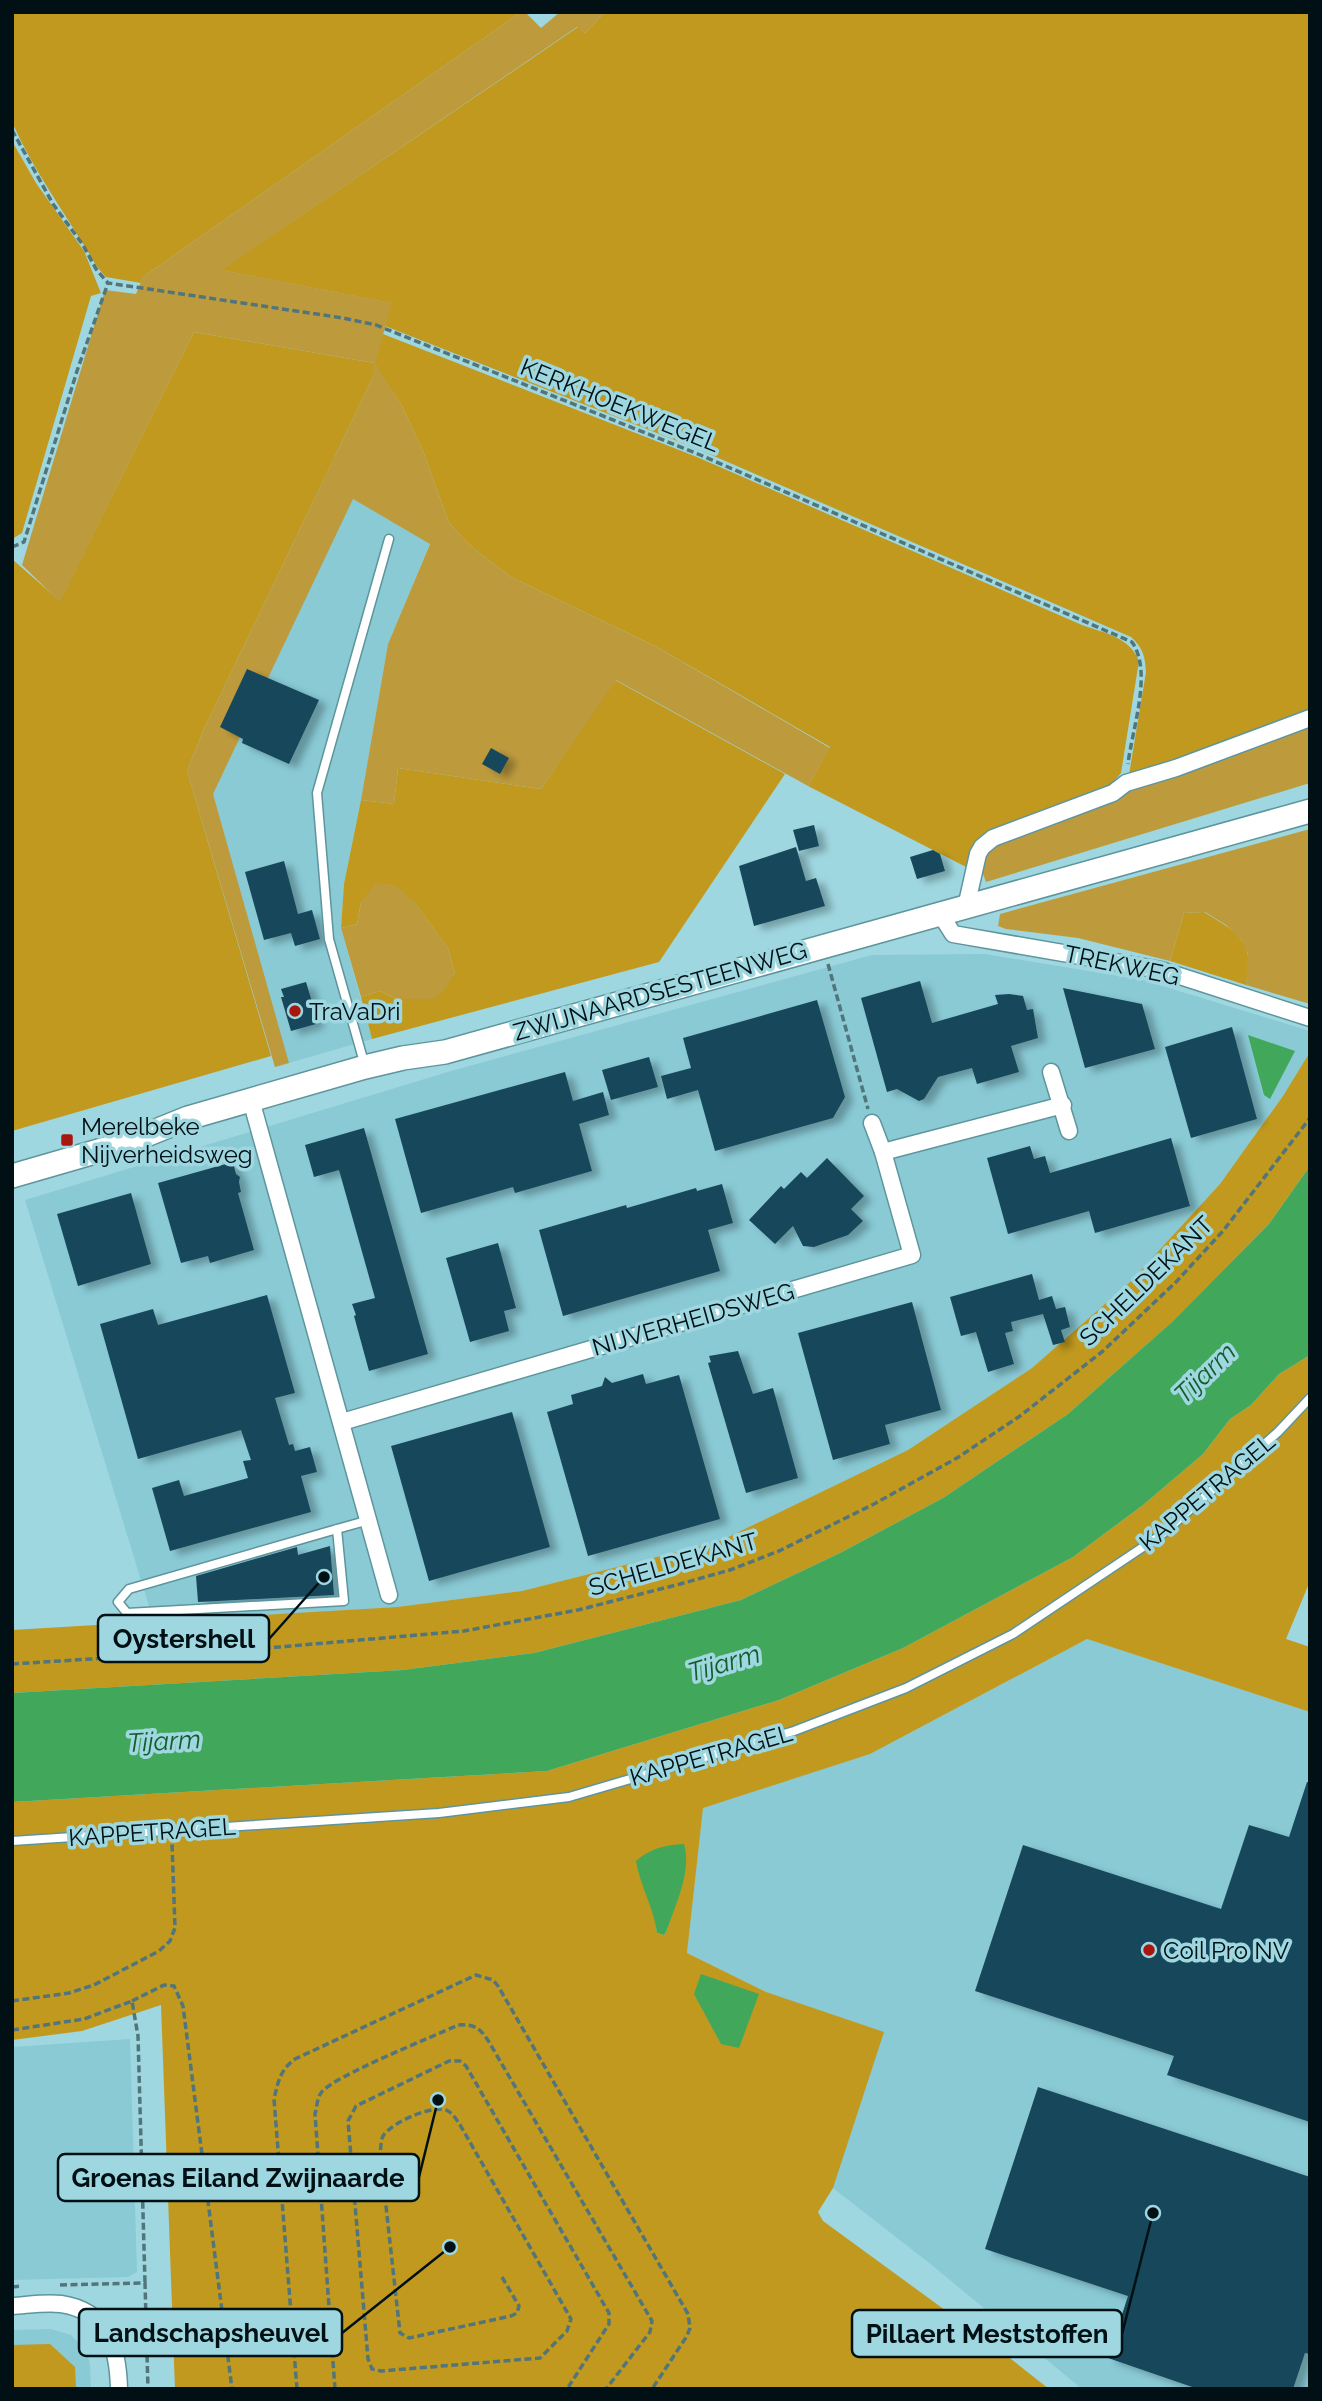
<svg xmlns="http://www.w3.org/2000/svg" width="1322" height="2401" font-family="Raleway,sans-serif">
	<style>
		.built { fill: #89cad5 }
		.green { fill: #c1991e; fill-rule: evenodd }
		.forest { fill: #bd9b3d }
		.water { fill: #41a85b }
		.building { fill: #19475a; filter: url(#shadow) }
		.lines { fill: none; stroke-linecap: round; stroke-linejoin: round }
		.service-casing { stroke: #5e959d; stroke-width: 11 }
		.minor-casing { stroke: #5e959d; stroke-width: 19 }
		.secondary-casing { stroke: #5e959d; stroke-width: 26 }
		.path { stroke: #51757b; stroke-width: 3.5; stroke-dasharray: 7 3.5; stroke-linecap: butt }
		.service { stroke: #fff; stroke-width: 8 }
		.minor { stroke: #fff; stroke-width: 16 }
		.secondary { stroke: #fff; stroke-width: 23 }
		.poi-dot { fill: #a91610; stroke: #9fd7e0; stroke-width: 2.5 }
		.labels { text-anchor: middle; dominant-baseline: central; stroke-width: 7; stroke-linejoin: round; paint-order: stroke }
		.street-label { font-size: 24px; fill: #001014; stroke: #9fd7e0 }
		.poi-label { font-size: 24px; fill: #001014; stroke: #9fd7e0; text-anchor: start }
		.water-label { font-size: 26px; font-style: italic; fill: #145c2a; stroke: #9fd7e0 }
		.leader { fill: none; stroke: #001014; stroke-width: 2.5 }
		.callout-dot { fill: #001014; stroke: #9fd7e0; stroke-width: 2.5 }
		.callout { fill: #9fd7e0; stroke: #001014; stroke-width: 2.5 }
		.callout-label { font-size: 26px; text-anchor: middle; font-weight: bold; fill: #001014 }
	</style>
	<defs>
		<filter id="shadow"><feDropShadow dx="8" dy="4.5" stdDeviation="3.5" flood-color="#0004"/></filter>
	</defs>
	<rect width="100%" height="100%" fill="#9fd7e0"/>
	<g class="built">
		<polygon points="336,453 353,499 430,543 388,644 361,800 344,884 341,928 372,1039 275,1067 187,771"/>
		<polygon points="985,954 1143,980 1310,1031 1310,1052 1283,1096 1220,1184 1130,1282 1032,1368 908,1450 720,1541 522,1591 397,1607 154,1623 25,1200 451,1071 872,955"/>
		<polygon points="1087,1639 1310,1712 1310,2389 1082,2389 928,2262 833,2188 840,2160 766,1992 687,1953 703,1807 870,1754"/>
		<polygon points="130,2039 137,2272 128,2277 12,2280 12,2047"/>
		<polygon points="51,2329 71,2335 87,2352 90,2365 91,2389 12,2389 12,2330"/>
	</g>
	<g class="green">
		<path d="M12,12H521L143,277L141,283L106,277L97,267C69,218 35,174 12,122Z"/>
		<path d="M605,12H1310V720L1128,781L1146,672C1145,656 1143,648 1131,637L700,450L385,326L391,303L221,270L578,27L585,33Z"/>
		<polygon points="12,141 36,183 84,251 101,293 91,296 22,533 12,539"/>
		<path d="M194,332L374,363L383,334L697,457L1082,625C1104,633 1130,637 1139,661L1121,773L1108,788L970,869L808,786L830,747L657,647L511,577L472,547L449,523L423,451L402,406L375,364L372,379L203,731L187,771L271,1056L12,1131V559L60,601Z"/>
		<polygon points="615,680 785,774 659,962 372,1039 361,997 380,991 396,999 455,974 448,948 414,902 361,902 357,924 341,928 344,884 361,800 394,804 398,768 541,789"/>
		<path d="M1204,912C1220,922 1246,935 1248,956C1249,965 1247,976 1246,985L1170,961L1184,913Z"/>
		<polygon points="1310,1052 1310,1166 1269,1224 1172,1322 1068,1414 943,1498 840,1553 741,1600 534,1653 403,1670 12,1693 12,1630 397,1607 522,1591 720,1541 908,1450 1032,1368 1130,1282 1220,1184 1283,1096"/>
		<path d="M1310,1355V1581L1286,1639L1310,1647V1712L1087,1639L870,1754L703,1808L687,1953L766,1992L884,2032L833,2188L818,2212L823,2221L997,2348L1049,2389H175L161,2005L82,2031L12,2040V1802L547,1771L779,1700L903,1648L1073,1557L1143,1505L1203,1454L1230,1419L1251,1405L1279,1374ZM683,1880L667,1930L664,1935L657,1933L655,1915Z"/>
		<polygon points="50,2344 75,2367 76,2389 12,2389 12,2345"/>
	</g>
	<g class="forest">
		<polygon points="521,12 525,12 541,28 560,12 605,12 585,33 577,27 222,270 392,303 375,363 402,406 423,451 449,523 472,547 511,577 657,647 830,748 808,786 616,680 541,789 398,768 394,804 361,800 388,644 430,544 353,499 213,794 289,1063 275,1067 187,771 203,731 372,379 374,363 194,332 60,602 22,565 105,290 136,294 143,277"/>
		<polygon points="1310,720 1310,783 986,882 982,871 985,852 1020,832"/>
		<polygon points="1310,829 1310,1004 1246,985 1248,954 1242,941 1226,925 1205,912 1184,913 1170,961 1078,938 1006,929 998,926 1000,914"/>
		<polygon points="375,883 395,885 414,902 448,948 455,974 442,993 433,999 396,999 380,991 361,997 341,928 357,924 361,902"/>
	</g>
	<g class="water">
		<polygon points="1248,1035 1295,1051 1270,1099 1264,1095"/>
		<polygon points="1310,1166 1310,1355 1279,1374 1251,1405 1230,1419 1203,1454 1143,1505 1073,1557 903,1648 779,1700 547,1771 12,1802 12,1693 403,1670 534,1653 741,1600 840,1553 943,1498 1068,1414 1172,1322 1269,1224"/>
		<path d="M684,1844C692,1871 676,1903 667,1930L664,1935L657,1933C654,1908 640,1886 636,1861C651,1848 665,1845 684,1844Z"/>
		<polygon points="701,1974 759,1994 739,2048 721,2044 694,1994"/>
	</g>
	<g class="building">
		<polygon points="247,669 319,700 289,764 242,743 243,739 220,727"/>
		<polygon points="491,748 509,758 500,774 482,764"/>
		<polygon points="814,825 819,846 799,851 793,830"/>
		<polygon points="796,847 806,881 816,878 825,906 754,926 739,866"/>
		<polygon points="933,850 940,854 945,871 917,879 910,857"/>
		<polygon points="284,861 298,914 312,910 320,939 295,946 291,933 264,940 245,872"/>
		<polygon points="920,981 932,1023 998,1004 995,995 1009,994 1023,996 1027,1010 1033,1009 1038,1038 1011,1046 1019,1072 977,1084 972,1068 938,1077 924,1099 919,1101 897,1089 887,1092 861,998"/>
		<polygon points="306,982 316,1015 314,1016 316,1024 291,1031 281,997 284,997 281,989"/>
		<polygon points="1063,988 1142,1004 1155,1049 1085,1068"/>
		<polygon points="817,1000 845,1097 833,1118 715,1151 698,1090 667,1099 661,1076 691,1068 683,1038"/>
		<polygon points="1232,1027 1257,1119 1191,1138 1165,1047"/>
		<polygon points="649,1057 658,1087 611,1100 602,1070"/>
		<polygon points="565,1072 573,1101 603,1092 609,1115 579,1124 592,1171 515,1193 513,1187 421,1213 395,1119"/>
		<polygon points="364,1128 428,1354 369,1371 354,1316 356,1315 352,1304 375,1298 339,1170 314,1177 305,1145"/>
		<polygon points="1171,1138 1190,1206 1095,1233 1089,1211 1008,1234 987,1158 1030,1146 1034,1159 1045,1156 1050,1173"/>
		<polygon points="827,1158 864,1196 851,1209 863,1221 848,1235 814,1247 803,1246 793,1226 775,1244 749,1220 781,1186 784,1189 801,1172 807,1178"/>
		<polygon points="233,1162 236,1174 240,1177 239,1182 241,1192 238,1193 254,1250 210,1263 208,1256 181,1263 158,1183"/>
		<polygon points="722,1184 733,1223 708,1230 720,1271 563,1316 539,1230 626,1205 627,1208 696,1188 697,1191"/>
		<polygon points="131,1193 151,1264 78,1286 57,1214"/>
		<polygon points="498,1243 516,1308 504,1311 509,1331 470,1342 446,1258"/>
		<polygon points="1032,1274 1039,1300 1052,1296 1056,1309 1065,1307 1070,1327 1061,1330 1065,1342 1053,1345 1043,1314 1011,1322 1013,1331 1005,1333 1014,1364 988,1372 976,1332 961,1336 950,1297"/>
		<polygon points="267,1295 295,1393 275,1398 289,1445 293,1444 295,1451 310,1447 317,1472 301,1476 311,1512 170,1551 152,1488 179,1480 184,1496 248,1478 243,1461 251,1460 241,1430 138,1459 100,1324 153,1309 158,1325"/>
		<polygon points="912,1302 941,1410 885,1425 890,1444 833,1460 798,1333"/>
		<polygon points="738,1351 753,1394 773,1388 798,1478 746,1493 708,1363 711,1362 709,1356"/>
		<polygon points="643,1374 646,1384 679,1375 720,1519 588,1556 547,1412 573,1404 571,1395 602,1386 605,1377 612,1383"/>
		<polygon points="512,1412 550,1547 429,1581 391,1446"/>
		<polygon points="330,1546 334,1595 198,1602 196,1576 297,1547 298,1555"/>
		<polygon points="1307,1782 1310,1782 1310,2122 1167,2075 1174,2056 975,1991 1023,1845 1221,1909 1249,1825 1289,1837"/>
		<polygon points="1038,2087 1310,2177 1310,2354 1305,2353 1293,2389 1198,2389 1108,2358 1128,2296 985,2249"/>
	</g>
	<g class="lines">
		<defs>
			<g id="service">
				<polyline points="365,1066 329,939 317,793 389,539"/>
				<polyline points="337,1529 344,1601 127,1613 118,1602 129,1589 337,1529 369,1520"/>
				<polyline points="12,1841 439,1813 569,1797 794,1731 906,1688 1013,1634 1161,1535 1278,1432 1310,1398"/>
			</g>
			<g id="minor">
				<polyline points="966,907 978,854 982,847 993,838 1113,793 1126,783 1176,768 1310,718"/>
				<polyline points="941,915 953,934 1161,970 1310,1018"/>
				<polyline points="1051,1072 1069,1131"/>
				<polyline points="251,1100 389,1595"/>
				<polyline points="883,1152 1063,1105"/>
				<polyline points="342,1422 912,1255 883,1152 872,1123"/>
				<path d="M12,2306C28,2305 46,2302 61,2304C108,2311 118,2347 119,2389"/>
			</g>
			<polyline id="secondary" points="12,1176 126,1143 188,1118 365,1067 403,1058 445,1052 1310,811"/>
		</defs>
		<use href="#service" class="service-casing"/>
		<use href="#minor" class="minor-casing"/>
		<use href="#secondary" class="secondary-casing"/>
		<g class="path">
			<path d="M12,130L53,204L83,245L96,269L108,283L343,318L376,325L698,454L1132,642C1153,672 1132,729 1128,764"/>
			<polyline points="12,547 24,542 77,371 108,283"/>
			<polyline points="828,964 868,1109"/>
			<polyline points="12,1664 279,1647 464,1631 578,1610 680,1584 730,1570 779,1551 874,1504 957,1458 1020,1416 1103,1351 1176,1282 1223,1231 1310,1118"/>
			<polyline points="12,2001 69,1993 94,1985 159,1951 170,1941 175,1928 172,1843"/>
			<polyline points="132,2001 164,1985 174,1986 183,2006 232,2389"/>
			<polyline points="12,2030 84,2019 132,2001 138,2036 145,2283"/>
			<path d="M502,2277L519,2306L517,2313L511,2316L409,2338L400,2333L380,2152C381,2147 381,2140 383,2136C391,2123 434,2103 448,2111C452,2113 456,2119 459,2123L571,2319L567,2331L540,2358L381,2371L372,2369L368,2359L348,2121L356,2106L449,2061H460L466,2066L609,2313V2324L569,2386L563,2389"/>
			<polyline points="60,2285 145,2283 148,2389"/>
			<polyline points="12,2287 21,2286"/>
			<path d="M297,2389L274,2099C278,2082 280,2070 295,2059L476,1975L493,1980L498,1986L688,2314L690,2328L687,2336L652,2389"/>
			<path d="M335,2389L315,2114C317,2107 317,2098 321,2093C331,2077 435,2036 458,2025C475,2024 480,2028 489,2042L652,2321L650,2332L606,2389"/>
		</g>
		<use href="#service" class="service"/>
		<use href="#minor" class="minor"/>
		<use href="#secondary" class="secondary"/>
	</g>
	<g class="poi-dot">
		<circle cx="295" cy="1011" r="7"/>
		<rect x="60" y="1133" width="14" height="14" rx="3.5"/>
		<circle cx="1149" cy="1950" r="7"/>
	</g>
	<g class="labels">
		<g class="street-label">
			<text transform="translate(620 405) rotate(22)">KERKHOEKWEGEL</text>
			<text transform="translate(1122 965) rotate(12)">TREKWEG</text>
			<text transform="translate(660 991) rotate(-16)">ZWIJNAARDSESTEENWEG</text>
			<text transform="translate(1146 1281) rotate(-44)">SCHELDEKANT</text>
			<text transform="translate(693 1319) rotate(-16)">NIJVERHEIDSWEG</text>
			<text transform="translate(1207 1492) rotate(-40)">KAPPETRAGEL</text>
			<text transform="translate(673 1564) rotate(-16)">SCHELDEKANT</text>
			<text transform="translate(711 1755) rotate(-16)">KAPPETRAGEL</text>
			<text transform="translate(152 1832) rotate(-4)">KAPPETRAGEL</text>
		</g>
		<g class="poi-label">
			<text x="309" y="1011">TraVaDri</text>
			<text x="81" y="1126">Merelbeke<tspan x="81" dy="28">Nijverheidsweg</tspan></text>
			<text x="1163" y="1950">Coil Pro NV</text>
		</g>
		<g class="water-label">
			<text transform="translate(1205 1373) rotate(-44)">Tijarm</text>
			<text transform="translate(724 1663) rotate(-16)">Tijarm</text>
			<text transform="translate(164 1741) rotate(-3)">Tijarm</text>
		</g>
	</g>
	<path class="leader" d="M324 1577L269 1639M438 2100L419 2177M450 2247L342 2333M1153 2213L1122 2334"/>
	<g class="callout-dot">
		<circle cx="324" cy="1577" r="7"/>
		<circle cx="438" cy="2100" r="7"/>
		<circle cx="450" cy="2247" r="7"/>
		<circle cx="1153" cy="2213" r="7"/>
	</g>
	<g class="callout">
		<rect x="98" y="1615" width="171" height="47" rx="7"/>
		<rect x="58" y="2154" width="361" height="47" rx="7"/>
		<rect x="79" y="2309" width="263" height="47" rx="7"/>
		<rect x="852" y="2310" width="270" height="47" rx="7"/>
	</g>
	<g class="callout-label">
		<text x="184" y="1648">Oystershell</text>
		<text x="238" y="2187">Groenas Eiland Zwijnaarde</text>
		<text x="211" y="2342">Landschapsheuvel</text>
		<text x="987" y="2343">Pillaert Meststoffen</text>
	</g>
	<rect width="1322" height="2401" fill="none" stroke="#001014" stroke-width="28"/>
</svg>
